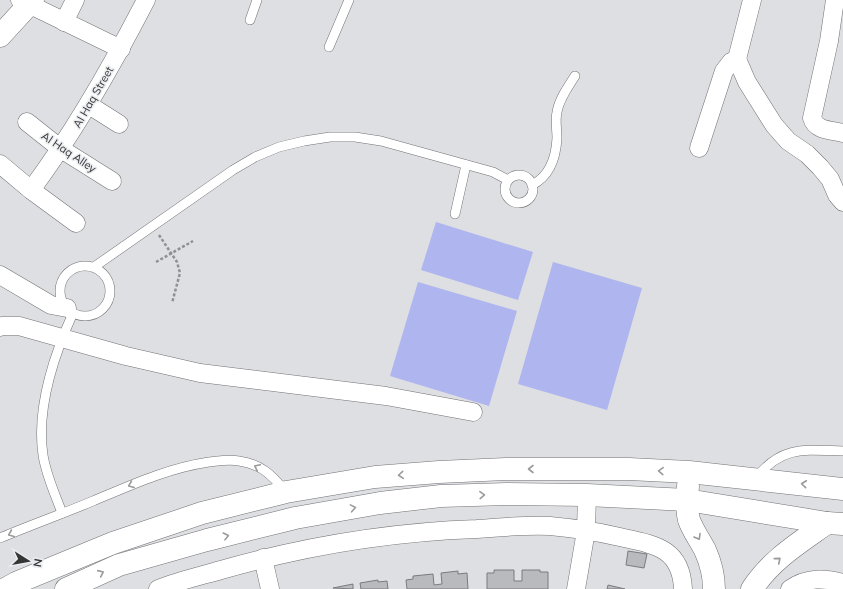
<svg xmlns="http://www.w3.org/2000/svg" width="843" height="589" font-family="Mulish,sans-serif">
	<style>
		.green { fill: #afb5ee }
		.building { fill: #b9babd; stroke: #7a7b7e }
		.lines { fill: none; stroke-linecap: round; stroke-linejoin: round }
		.service-casing { stroke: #727275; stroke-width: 10 }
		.minor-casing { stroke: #727275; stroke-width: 19 }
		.tertiary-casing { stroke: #727275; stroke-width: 23 }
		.path { stroke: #8f9092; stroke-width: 2.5; stroke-dasharray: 3 2; stroke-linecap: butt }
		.service { stroke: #fff; stroke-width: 9 }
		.minor { stroke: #fff; stroke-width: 18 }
		.tertiary { stroke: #fff; stroke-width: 22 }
		.oneway { stroke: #9a9a9a }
		.labels { text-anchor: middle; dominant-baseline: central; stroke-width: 3; stroke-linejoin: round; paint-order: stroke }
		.street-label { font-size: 11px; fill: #353536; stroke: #ebecf0 }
	</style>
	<rect width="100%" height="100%" fill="#dedfe2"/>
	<g class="green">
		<polygon points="436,222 533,252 518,300 421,270"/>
		<polygon points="553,262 642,288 607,410 518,384"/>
		<polygon points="418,282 517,311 489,406 390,376"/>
	</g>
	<g class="building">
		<polygon points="628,551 647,554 644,568 626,565"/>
		<polygon points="494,570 514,570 514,581 522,581 522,570 540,570 540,572 548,572 548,589 487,589 487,573 494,573"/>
		<polygon points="458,571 458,574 467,573 468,589 407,589 406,580 413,579 413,576 433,574 434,585 442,584 441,573"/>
		<polygon points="378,580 378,582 387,581 388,589 361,589 360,583"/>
		<polygon points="353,584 353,589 333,588"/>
		<polygon points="608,585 625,589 607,589"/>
	</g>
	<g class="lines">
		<defs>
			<g id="service">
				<polyline points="250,20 257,0"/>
				<polyline points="329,47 349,0"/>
				<circle cx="519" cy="189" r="14"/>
				<path d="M532,185C550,176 556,157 557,138C557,129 555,121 557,112C559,99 568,87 575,76"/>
				<polyline points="455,214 466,165"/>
				<circle cx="85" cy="291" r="25"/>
				<polyline points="94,267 233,170 255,157 279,147 304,141 330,137 355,137 381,141 493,172 508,180"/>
				<path d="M756,478C782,445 805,450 843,451"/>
				<path d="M62,513C55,494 46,475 43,455C36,408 54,355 73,313"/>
				<path d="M0,538C31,525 62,514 93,501C131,485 168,468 209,462C219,461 229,459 239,461C261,464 272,475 286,492"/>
			</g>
			<g id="minor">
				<polyline points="20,0 121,49"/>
				<path d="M835,0L829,41L812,118C816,131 831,130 843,133"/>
				<polyline points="64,22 75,0"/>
				<polyline points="737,59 747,82 774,125 788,141 807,154 820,167 830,179 837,195 843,202"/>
				<polyline points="737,59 752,0"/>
				<polyline points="89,105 119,124"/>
				<polyline points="27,122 61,149 112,181"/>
				<polyline points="699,148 724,71 731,62 737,59"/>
				<polyline points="0,164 31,190 76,223"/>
				<path d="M31,190C76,130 112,66 146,0"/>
				<polyline points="0,275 51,305 67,308"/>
				<polyline points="0,327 2,326 19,326 126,356 200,373 386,396 473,412"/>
				<polyline points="263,558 270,589"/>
				<path d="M158,589C178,581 200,576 221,570C305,546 390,532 477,529C501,527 526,525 550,526C571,528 594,531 615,536C650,544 681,545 683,589"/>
				<polyline points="576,589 586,531 587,495"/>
				<path d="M790,589C807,577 824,578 843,583"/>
			</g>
			<g id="tertiary">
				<polyline points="0,36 33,0"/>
				<path d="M688,486C687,497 686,509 689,520C693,531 700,540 705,550C710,561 714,576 714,589"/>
				<polyline points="5,589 16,583 113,543 202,513 286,492 375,477 439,472 506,469 629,469 689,472 843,489"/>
				<polyline points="66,589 119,565 207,540 295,518 380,503 441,496 507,494 587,495 687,500 827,523 843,524"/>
				<path d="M752,589C772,559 799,543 827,523"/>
			</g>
		</defs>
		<use href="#service" class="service-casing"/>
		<use href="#minor" class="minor-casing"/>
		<use href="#tertiary" class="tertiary-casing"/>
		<g class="path">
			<polyline points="159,235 177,262 180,273 172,303"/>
			<polyline points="156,262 193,241"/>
		</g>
		<use href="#service" class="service"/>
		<use href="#minor" class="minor"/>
		<use href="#tertiary" class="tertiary"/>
	</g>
	<defs><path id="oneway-chevron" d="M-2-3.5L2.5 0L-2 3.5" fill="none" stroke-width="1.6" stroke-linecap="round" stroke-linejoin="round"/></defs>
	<g class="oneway">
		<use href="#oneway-chevron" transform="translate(257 467) rotate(-155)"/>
		<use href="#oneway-chevron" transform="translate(531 469) rotate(-180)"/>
		<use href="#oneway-chevron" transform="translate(661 471) rotate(-177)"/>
		<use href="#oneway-chevron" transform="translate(401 475) rotate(175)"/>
		<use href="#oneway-chevron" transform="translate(804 484) rotate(-174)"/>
		<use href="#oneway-chevron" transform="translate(131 485) rotate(158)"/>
		<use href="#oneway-chevron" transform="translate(482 495) rotate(-2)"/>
		<use href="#oneway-chevron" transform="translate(353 508) rotate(-10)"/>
		<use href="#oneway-chevron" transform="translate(11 534) rotate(157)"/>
		<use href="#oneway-chevron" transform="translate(226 536) rotate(-14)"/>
		<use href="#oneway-chevron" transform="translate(698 537) rotate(60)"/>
		<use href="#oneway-chevron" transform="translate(778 560) rotate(-40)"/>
		<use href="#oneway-chevron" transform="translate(101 573) rotate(-24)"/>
	</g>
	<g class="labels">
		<g class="street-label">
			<text transform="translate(93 97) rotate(-60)">Al Haq Street</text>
			<text transform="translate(69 152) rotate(34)">Al Haq Alley</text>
		</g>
	</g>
	<g transform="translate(28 561) rotate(101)" stroke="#ebecf0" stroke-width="3" paint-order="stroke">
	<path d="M0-3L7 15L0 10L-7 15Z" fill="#353536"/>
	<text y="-6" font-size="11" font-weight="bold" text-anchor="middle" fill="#353536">N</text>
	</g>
</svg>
